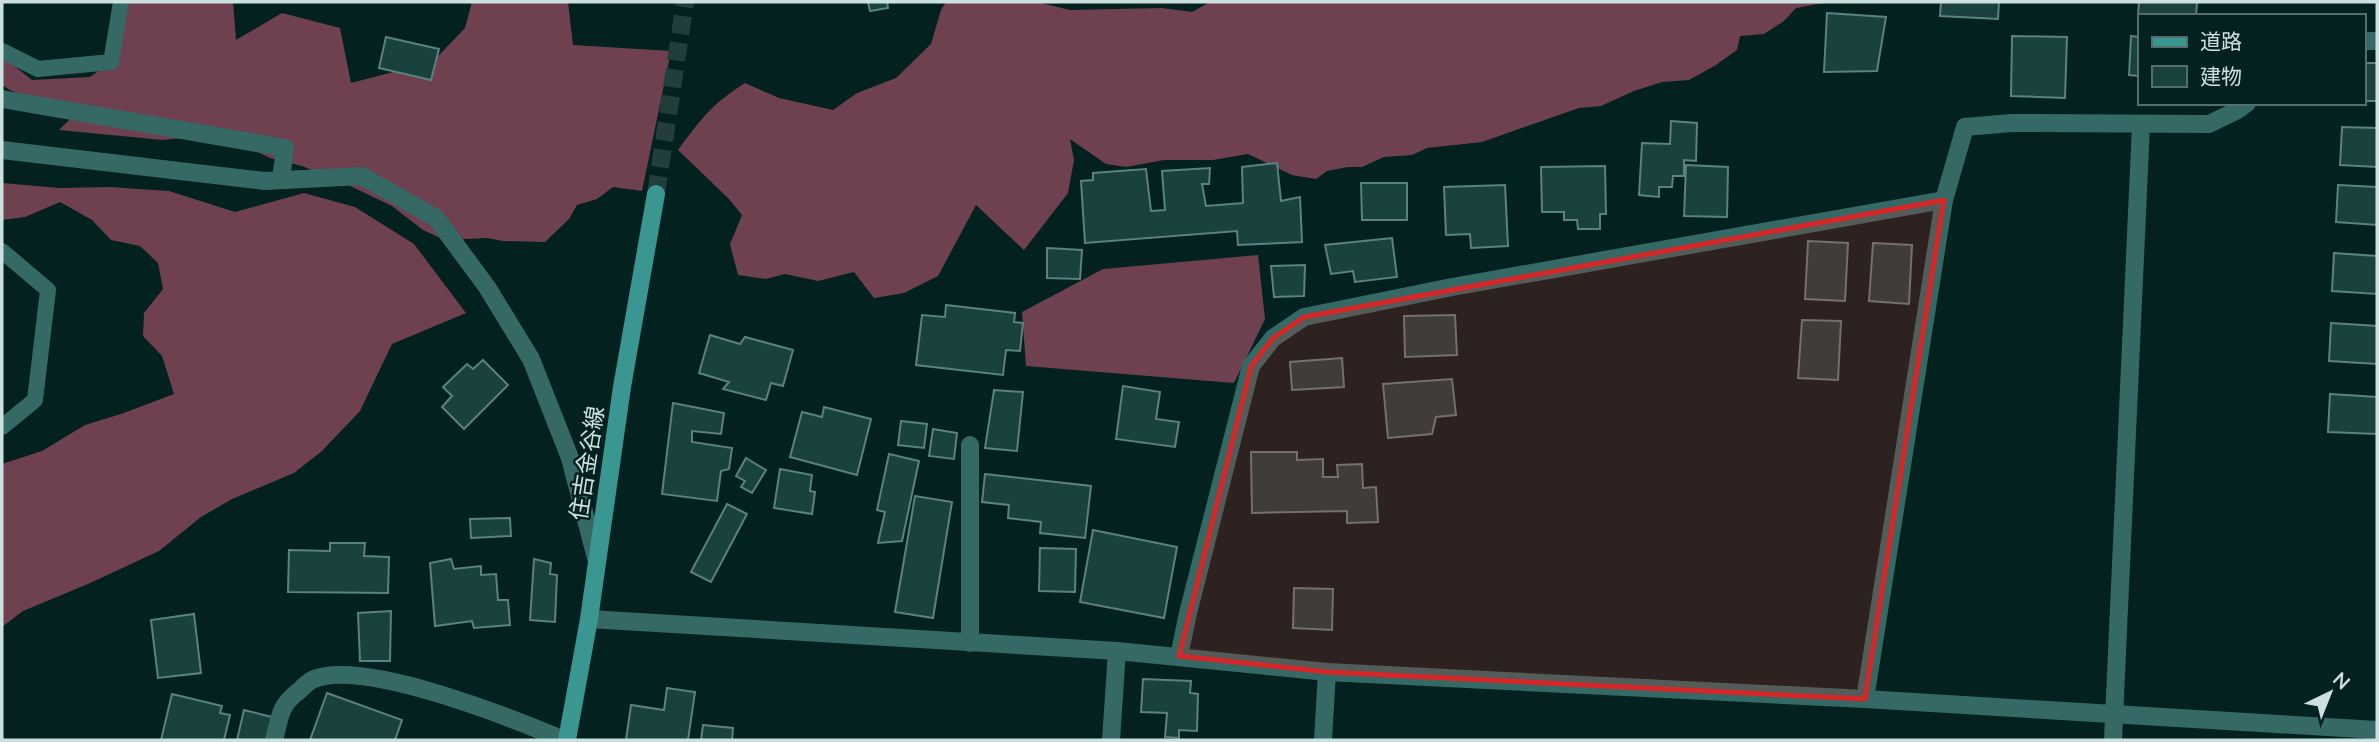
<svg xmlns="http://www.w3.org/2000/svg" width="2379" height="742" font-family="Lato,'Noto Sans JP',sans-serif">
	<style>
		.forest { fill: #6e4050 }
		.building { fill: #19413e; stroke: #5a827f; stroke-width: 2 }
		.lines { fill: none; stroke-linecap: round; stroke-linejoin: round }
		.secondary-tunnel { stroke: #213e3c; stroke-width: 18; stroke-dasharray: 18 9; stroke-linecap: butt }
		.service { stroke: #346966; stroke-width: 16 }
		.minor { stroke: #346966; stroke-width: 18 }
		.tertiary { stroke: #346966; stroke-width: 18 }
		.secondary { stroke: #3a9691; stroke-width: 18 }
		.marked { fill: #d62828; fill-opacity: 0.2; stroke: #d62828; stroke-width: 5; stroke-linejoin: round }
		.labels { text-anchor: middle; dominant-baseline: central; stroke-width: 5; stroke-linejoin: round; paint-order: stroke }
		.street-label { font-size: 23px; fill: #cce1df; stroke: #03211f }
	</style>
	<rect width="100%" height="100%" fill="#03211f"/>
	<g class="forest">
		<polygon points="126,2 233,2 236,40 282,13 340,28 351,83 401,70 424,71 465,28 472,2 568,2 573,45 671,51 642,191 613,187 597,199 577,205 569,219 545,242 503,241 487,238 445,240 423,230 392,206 348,185 302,166 270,158 239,143 199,136 163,140 59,130 74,115 10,90 2,85 2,56 32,80 90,77 111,62"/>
		<path d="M946,2H1037L1070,10L1162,8L1192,12L1210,2H1829L1796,8L1784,21L1764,34L1740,36L1737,50L1716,65L1689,80L1662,82L1634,91L1601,106L1579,108L1482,142L1427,148L1412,155L1384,157L1362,167H1348L1327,171L1316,179L1292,175L1248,154L1213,160H1164L1126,167L1106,164L1070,139L1074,160L1068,193L1024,250L976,205L938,276L904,293L874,298L854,272L818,281L785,274L766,279L738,275L730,244L742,215L728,198L678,150C700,120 713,103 745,83L779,98L833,110L857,93L896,78L931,44L941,10Z"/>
		<polygon points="2,183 59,188 109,187 169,191 235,212 304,193 355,207 414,244 466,313 392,344 360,411 322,451 294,473 232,499 201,517 159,551 88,584 23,611 2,627 2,464 42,451 85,425 121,414 174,394 162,356 143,336 144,313 163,289 158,263 140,246 111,240 92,220 60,202 25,217 2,220"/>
		<polygon points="1258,255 1265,319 1234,383 1026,366 1022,312 1103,269"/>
	</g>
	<g class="building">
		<polygon points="868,2 887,2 888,8 870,11"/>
		<polygon points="1941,2 1999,2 1998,19 1940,16"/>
		<polygon points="2139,2 2197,2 2196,16 2138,17"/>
		<polygon points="1827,13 1886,17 1877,71 1824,72"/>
		<polygon points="2012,36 2067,37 2065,98 2011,96"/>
		<polygon points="2131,36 2139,37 2139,76 2129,75"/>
		<polygon points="386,37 439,49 431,80 379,68"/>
		<rect x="2363" y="63" width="14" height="38"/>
		<polygon points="1671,121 1697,123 1696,161 1684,160 1684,176 1673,176 1672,187 1659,187 1659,197 1639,195 1642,143 1670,144"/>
		<polygon points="2342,127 2377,128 2377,167 2340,165"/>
		<polygon points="1277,163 1281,201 1300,197 1302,242 1238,245 1237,231 1085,243 1081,181 1093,180 1093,173 1146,169 1151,211 1165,210 1162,171 1210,168 1209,184 1202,184 1206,206 1243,203 1242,167"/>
		<polygon points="1686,165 1728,167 1727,217 1684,216"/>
		<polygon points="1605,166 1606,214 1600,214 1600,229 1578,229 1577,220 1564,220 1564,212 1542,212 1541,167"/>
		<polygon points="1361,183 1407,183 1407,220 1362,220"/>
		<polygon points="1505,185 1508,246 1471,248 1470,234 1446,235 1444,187"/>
		<polygon points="2338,185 2377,187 2377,225 2336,222"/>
		<polygon points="1392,238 1397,277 1355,282 1353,271 1331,274 1325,245"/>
		<polygon points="1808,241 1848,243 1845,301 1805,299"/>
		<polygon points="1873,243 1912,245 1909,304 1869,301"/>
		<polygon points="1047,248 1082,250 1080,279 1047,278"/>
		<polygon points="2334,253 2377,256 2377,294 2332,291"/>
		<polygon points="1305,265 1304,296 1274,297 1271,266"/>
		<polygon points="946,305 1015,313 1014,322 1023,323 1020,351 1006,350 1003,375 916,365 922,315 945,317"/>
		<polygon points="1455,315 1457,355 1405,357 1404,316"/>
		<polygon points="1802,320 1841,321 1838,380 1798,378"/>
		<polygon points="2331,323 2377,326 2377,364 2329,361"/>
		<polygon points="710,335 740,344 745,337 793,350 783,386 771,383 766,400 723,389 729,382 699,373"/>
		<polygon points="1342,358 1344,387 1292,390 1290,362"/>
		<polygon points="483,360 508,385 464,429 442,407 452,396 443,387 467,364 473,369"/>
		<polygon points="1452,379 1456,415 1436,417 1432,434 1388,438 1383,384"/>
		<polygon points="1123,386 1160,392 1156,419 1179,422 1175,447 1116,439"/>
		<polygon points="994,390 1023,392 1017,451 985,448"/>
		<polygon points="2330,394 2377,397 2377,434 2328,432"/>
		<polygon points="673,403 724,413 721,434 692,431 692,442 732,448 729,469 721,471 717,501 662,494"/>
		<polygon points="824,407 871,419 857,475 790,457 802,412 822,417"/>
		<polygon points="901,421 927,424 924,448 898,445"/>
		<polygon points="933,429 957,433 954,459 929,456"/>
		<polygon points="1251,452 1297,452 1297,460 1323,459 1323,477 1338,477 1337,465 1362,464 1363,488 1376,487 1378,522 1347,523 1347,511 1252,513"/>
		<polygon points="889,454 919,461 902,541 878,543 885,512 877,510"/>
		<polygon points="746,458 766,470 752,493 741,487 745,481 736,476"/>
		<polygon points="780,469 812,475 810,491 815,492 812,514 774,508"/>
		<polygon points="985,474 1091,486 1085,538 1040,533 1041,522 1008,518 1009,505 982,502"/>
		<polygon points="915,496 952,502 933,618 895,612"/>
		<polygon points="727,504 747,514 711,582 691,572"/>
		<polygon points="510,518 511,536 471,538 470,519"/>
		<polygon points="1093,530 1177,547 1164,618 1080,602"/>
		<polygon points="330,543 365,543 364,556 389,557 388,593 288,592 289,550 330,551"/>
		<polygon points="1040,548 1076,549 1075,592 1039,591"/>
		<polygon points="451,559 454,569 481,566 481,575 496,574 498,600 508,600 510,625 474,628 472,621 435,626 430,563"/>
		<polygon points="534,559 551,563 550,574 557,575 555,622 530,620"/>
		<polygon points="1294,588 1333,589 1332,630 1293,628"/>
		<polygon points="391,611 390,661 360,661 358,613"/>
		<polygon points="194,614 201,673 158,678 151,620"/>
		<polygon points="1143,679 1191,681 1190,693 1198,694 1197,731 1179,730 1179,738 1165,737 1167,713 1141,712"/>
		<polygon points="667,688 695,692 688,740 626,740 631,705 664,710"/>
		<polygon points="327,693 402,720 395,740 310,740"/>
		<polygon points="172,694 222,706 220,713 230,715 224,740 161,740"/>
		<polygon points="244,710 272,717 267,740 237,740"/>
		<polygon points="703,725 733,728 732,740 701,740"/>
	</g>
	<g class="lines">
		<polyline class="secondary-tunnel" points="656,194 685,2"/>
		<g class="service">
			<polyline points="2,51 38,69 111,62 121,2"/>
			<polyline points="2,251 48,290 35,400 2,427"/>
		</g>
		<g class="minor">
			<polyline points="2363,41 2377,41"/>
			<polyline points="2,99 285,148 281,180"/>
			<polyline points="2,150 265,181 362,176 436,218 487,287 531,359 570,458 596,558"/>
			<polyline points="970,643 970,445"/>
			<polyline points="1179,656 1188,613 1251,366 1273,338 1304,317 1452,287 1944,200 1965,127 2011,123 2209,124 2236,111 2247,103"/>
			<polyline points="1865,699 1944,200"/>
			<path d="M274,740C281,715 278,707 300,690C303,687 308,682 312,680C361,657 514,719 564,740"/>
			<polyline points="1111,740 1117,651"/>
			<polyline points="2113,740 2141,125"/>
		</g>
		<g class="tertiary">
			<polyline points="589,619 1117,651 1327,672 1865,699 2377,730"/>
			<polyline points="1323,740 1327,672"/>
		</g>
		<polyline class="secondary" points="567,740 589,619 622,387 656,194"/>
	</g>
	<path class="marked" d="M1944,200L1865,699L1327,672L1179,656L1251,366L1273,338L1304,317Z"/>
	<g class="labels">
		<g class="street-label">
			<text transform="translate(586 463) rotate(-81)">住吉金谷線</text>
		</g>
	</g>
	<rect width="2379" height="742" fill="none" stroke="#cce1df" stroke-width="7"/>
	<rect x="2138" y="14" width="228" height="91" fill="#03211f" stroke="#536e6c" stroke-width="2"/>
	<rect x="2152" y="37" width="35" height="10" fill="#3a9691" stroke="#536e6c" stroke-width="2"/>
	<text x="2200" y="49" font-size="21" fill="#cce1df">道路</text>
	<rect x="2152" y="66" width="35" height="21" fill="#19413e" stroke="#536e6c" stroke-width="2"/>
	<text x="2200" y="84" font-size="21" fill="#cce1df">建物</text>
	<g transform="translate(2330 693) rotate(43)" stroke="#03211f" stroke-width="5" paint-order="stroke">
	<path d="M0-5L12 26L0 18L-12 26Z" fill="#cce1df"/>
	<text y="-10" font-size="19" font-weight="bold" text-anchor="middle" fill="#cce1df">N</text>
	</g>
</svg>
